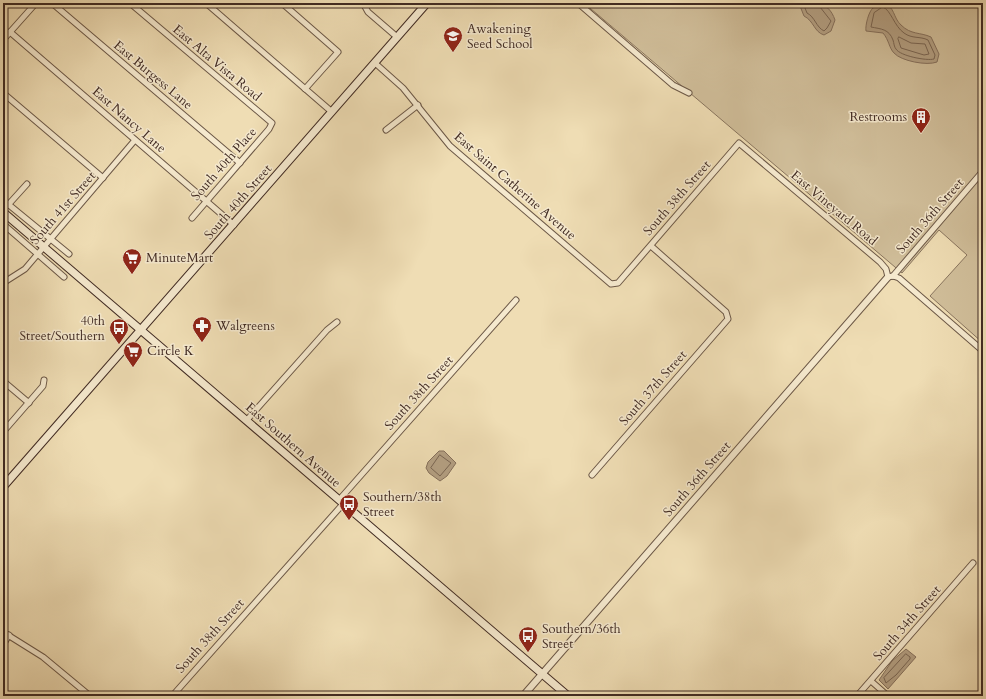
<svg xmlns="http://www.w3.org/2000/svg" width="986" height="699" font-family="Cardo,serif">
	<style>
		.green { fill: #d1bf9b; stroke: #89755f }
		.water { fill: #b4a083; stroke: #86715d }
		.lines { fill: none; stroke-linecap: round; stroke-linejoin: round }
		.shore { stroke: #7a6653; stroke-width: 1 }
		.minor-casing { stroke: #6c5847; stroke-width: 7 }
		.tertiary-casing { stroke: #6c5847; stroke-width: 8 }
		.secondary-casing { stroke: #412b23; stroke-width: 9 }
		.minor { stroke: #f5e9ce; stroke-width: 5 }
		.tertiary { stroke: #f5e9ce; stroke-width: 6 }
		.secondary { stroke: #f5e9ce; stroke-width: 7 }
		.labels { text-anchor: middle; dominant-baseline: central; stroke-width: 3; stroke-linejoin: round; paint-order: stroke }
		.poi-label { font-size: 13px; fill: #412b23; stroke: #f5e9ce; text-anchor: start }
		.street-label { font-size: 13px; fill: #412b23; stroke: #f5e9ce }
	</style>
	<rect width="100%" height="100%" fill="#efddb4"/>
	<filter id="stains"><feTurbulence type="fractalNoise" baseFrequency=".005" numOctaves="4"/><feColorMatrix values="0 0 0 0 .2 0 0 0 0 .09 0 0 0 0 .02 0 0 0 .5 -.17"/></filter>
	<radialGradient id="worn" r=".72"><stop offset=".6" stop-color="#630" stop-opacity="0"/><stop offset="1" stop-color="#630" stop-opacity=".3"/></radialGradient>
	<polygon class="green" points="584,3 738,3 740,5 743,3 983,3 983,343 930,296 967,255 939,230 902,273"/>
	<g class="water">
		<path d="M797,3C815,3 828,0 835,20L831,31L824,35C814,32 814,21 804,16L800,6Z"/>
		<path d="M883,3C895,6 893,18 901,25C911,35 920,32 931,37L939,54L937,62C927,66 901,61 894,53C889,48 889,40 883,33L866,31C865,25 869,11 873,8C876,6 880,5 883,3Z"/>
		<polygon points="439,451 444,451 456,463 447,476 440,481 429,473 426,468 428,462"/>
		<polygon points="906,649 916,657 888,689 879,680 892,661"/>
	</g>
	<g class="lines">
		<g class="shore">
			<path d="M803,3L807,13C815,17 816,27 824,31L827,28L831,21L820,7L819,3"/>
			<path d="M883,7C891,10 894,26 904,33C912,39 920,36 928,40L935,55L934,59C927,61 900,56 896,49C894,47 894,43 893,40C889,29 881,29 871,27L874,13Z"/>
			<polygon points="899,37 911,43 925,44 929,54 924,55 901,48 898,39"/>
			<polygon points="440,455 451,463 440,476 431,468"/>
			<polygon points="906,654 910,657 910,659 896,675 886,683 884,678"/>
		</g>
		<defs>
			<g id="minor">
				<polyline points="52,3 240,163"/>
				<polyline points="130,3 272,123 269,129 192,218"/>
				<polyline points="206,3 332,112"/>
				<polyline points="282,3 338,52 305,89"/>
				<polyline points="363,3 368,12 397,37"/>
				<polyline points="578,3 673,85 689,93"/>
				<polyline points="10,32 234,225"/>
				<polyline points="3,40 36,3"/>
				<polyline points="375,63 403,88 450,146 611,284 618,283 739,143 880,262 886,269 888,277 893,276 899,278 983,351"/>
				<polyline points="3,93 103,178"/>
				<polyline points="386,130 418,105"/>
				<polyline points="3,200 69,254"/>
				<polyline points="8,205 27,184"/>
				<polyline points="3,224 64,277"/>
				<polyline points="893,276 983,171"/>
				<polyline points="3,283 25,269 135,140"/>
				<polyline points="3,381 29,403"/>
				<polyline points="246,421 327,330 337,322"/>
				<polyline points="3,432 43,386 44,380"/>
				<polyline points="592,475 728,319 726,312 651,246"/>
				<polyline points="339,500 516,300"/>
				<polyline points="3,632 43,657 90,696"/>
				<polyline points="3,645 9,635"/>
				<polyline points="871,681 888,696"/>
				<polyline points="174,694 343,504"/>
				<polyline points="857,696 973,563"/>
			</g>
			<polyline id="tertiary" points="523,696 888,277"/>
			<g id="secondary">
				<polyline points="3,212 568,696"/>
				<polyline points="3,487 427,3"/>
			</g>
		</defs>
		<use href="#minor" class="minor-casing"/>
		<use href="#tertiary" class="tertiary-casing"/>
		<use href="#secondary" class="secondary-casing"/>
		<use href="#minor" class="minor"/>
		<use href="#tertiary" class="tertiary"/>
		<use href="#secondary" class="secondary"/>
	</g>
	<defs>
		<symbol id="school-pin" viewBox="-11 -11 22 30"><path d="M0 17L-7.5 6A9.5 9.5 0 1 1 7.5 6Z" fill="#8f2418" stroke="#f5e9ce"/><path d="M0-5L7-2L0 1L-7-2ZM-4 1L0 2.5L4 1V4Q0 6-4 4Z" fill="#fff"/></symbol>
		<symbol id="building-pin" viewBox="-11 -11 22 30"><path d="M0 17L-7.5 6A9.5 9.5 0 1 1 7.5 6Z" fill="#8f2418" stroke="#f5e9ce"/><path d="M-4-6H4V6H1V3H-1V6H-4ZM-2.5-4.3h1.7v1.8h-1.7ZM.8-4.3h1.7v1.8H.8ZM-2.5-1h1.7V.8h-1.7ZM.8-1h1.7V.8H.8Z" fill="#fff"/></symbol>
		<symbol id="supermarket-pin" viewBox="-11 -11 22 30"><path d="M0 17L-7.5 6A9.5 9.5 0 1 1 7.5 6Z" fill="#8f2418" stroke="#f5e9ce"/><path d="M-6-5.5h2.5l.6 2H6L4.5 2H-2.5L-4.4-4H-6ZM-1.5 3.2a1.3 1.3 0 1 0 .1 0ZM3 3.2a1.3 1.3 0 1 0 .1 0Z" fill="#fff"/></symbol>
		<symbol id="pharmacy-pin" viewBox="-11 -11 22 30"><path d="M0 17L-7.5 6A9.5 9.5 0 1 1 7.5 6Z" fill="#8f2418" stroke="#f5e9ce"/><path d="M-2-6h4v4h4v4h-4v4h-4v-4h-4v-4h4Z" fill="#fff"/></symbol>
		<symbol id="bus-pin" viewBox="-11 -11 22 30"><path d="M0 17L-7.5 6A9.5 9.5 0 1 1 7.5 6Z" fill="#8f2418" stroke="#f5e9ce"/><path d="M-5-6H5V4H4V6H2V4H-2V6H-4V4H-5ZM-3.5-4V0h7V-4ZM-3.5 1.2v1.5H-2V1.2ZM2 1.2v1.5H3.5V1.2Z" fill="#fff"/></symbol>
	</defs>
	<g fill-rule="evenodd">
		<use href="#school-pin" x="442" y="25" width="22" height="30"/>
		<use href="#building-pin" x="910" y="106" width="22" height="30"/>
		<use href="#supermarket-pin" x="121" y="247" width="22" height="30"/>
		<use href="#pharmacy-pin" x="191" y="315" width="22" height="30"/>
		<use href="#bus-pin" x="108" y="317" width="22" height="30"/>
		<use href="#supermarket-pin" x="122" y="340" width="22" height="30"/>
		<use href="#bus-pin" x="338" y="493" width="22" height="30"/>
		<use href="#bus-pin" x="517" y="625" width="22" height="30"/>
	</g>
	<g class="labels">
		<g class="poi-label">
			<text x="467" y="29">Awakening<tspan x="467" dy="15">Seed School</tspan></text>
			<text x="907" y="117" text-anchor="end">Restrooms</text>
			<text x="146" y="258">MinuteMart</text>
			<text x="105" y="321" text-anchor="end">40th<tspan x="105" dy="15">Street/Southern</tspan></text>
			<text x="216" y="326">Walgreens</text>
			<text x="147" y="351">Circle K</text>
			<text x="363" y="497">Southern/38th<tspan x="363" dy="15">Street</tspan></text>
			<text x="542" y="629">Southern/36th<tspan x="542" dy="15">Street</tspan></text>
		</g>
		<g class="street-label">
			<text transform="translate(217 63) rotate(40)">East Alta Vista Road</text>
			<text transform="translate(153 75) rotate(40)">East Burgess Lane</text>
			<text transform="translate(129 120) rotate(41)">East Nancy Lane</text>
			<text transform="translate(224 164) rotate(-49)">South 40th Place</text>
			<text transform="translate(515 186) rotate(41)">East Saint Catherine Avenue</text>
			<text transform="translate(677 198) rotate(-49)">South 38th Street</text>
			<text transform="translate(238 202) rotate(-49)">South 40th Street</text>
			<text transform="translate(63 208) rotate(-49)">South 41st Street</text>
			<text transform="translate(834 208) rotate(40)">East Vineyard Road</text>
			<text transform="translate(930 216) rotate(-49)">South 36th Street</text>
			<text transform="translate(653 388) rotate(-49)">South 37th Street</text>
			<text transform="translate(419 393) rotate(-48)">South 38th Street</text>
			<text transform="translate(293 445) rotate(41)">East Southern Avenue</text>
			<text transform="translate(697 479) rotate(-49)">South 36th Street</text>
			<text transform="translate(907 623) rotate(-49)">South 34th Street</text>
			<text transform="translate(210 636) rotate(-48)">South 38th Street</text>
		</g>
	</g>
	<rect width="986" height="699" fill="none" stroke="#efddb4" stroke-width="16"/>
	<rect x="4" y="4" width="978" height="691" fill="none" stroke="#412b23" stroke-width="2"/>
	<rect x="8" y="8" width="970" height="683" fill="none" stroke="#412b23"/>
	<rect width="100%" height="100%" filter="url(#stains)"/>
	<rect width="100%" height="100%" fill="url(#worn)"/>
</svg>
